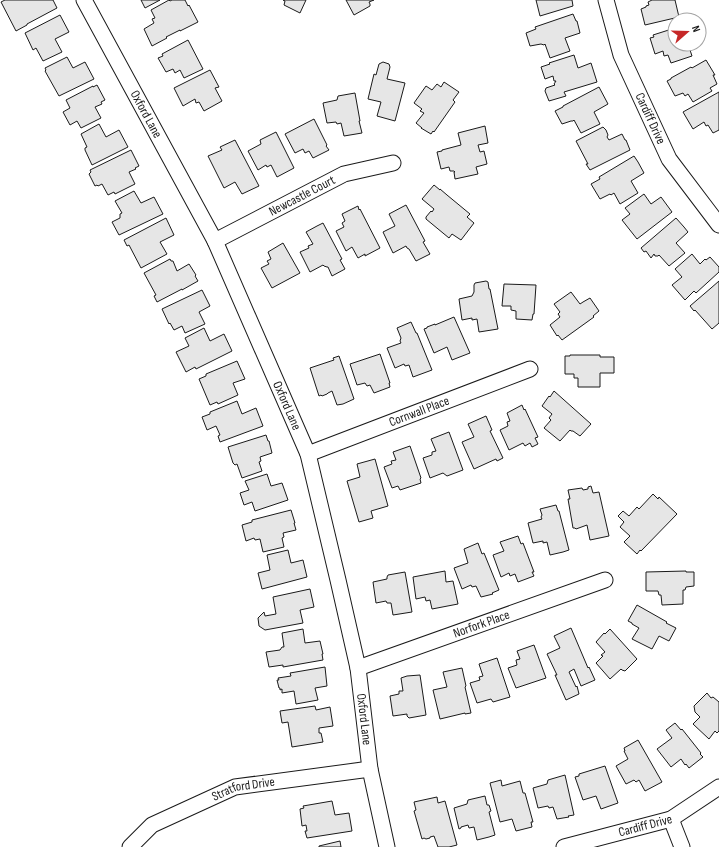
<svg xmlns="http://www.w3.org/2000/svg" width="719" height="847" font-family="'Sofia Sans Condensed',sans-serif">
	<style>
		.building { fill: #e6e6e6; stroke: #1a1a1a }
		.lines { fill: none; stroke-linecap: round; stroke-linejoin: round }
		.minor-casing { stroke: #1a1a1a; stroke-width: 17 }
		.minor { stroke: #fff; stroke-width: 15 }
		.labels { text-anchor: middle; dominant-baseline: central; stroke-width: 3; stroke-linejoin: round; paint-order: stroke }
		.street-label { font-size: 13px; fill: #1a1a1a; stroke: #fff }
	</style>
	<rect width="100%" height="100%" fill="#fff"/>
	<g class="building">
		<polygon points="5,0 53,0 57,8 27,24 27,25 16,31 1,2"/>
		<polygon points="141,0 160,0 145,8"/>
		<polygon points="169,0 170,1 172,0 185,0 188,6 189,5 198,22 180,31 180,30 166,37 167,38 152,46 144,29 154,23 152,19 155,18 151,10"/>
		<polygon points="283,0 306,0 300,13 284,5 285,1"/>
		<polygon points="346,0 374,0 369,2 370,4 370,6 354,15"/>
		<polygon points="536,0 572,0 573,6 540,16"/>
		<polygon points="652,0 675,0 679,17 645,25 641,9 646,7 646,6 649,5 648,2"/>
		<polygon points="573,14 576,21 577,21 580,33 565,38 570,51 550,58 545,44 544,45 541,44 530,46 526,33 536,29 535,27"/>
		<polygon points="60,15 69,32 55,39 62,52 43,61 36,48 33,50 25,33"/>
		<polygon points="675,28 675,44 688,44 692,56 671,63 668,55 664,56 663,51 655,54 650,38 654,37 653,35"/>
		<polygon points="188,40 203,69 184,78 180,70 175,73 173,69 166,72 158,58 163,56 162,54"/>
		<polygon points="574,55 578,68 591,63 597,82 564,92 566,96 549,101 545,91 546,88 555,85 554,84 556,81 554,81 553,76 545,79 541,67 550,64 549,63"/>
		<polygon points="67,57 73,68 85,62 94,79 59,96 45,71 46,70 45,68"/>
		<polygon points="706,60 715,75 713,75 717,84 710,88 712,91 693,102 688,94 685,96 683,93 675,96 667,81 671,79 671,78 691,67 692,68"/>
		<polygon points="383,62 389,64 390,67 387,79 405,83 395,121 377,116 381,102 368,99 374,74 376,75 379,64"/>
		<polygon points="210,70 219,87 215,88 222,101 204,111 199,102 196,103 195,99 183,106 174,88"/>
		<polygon points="444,82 459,92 453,100 455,102 434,132 433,131 431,134 421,128 422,128 416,123 424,113 420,111 422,109 414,103 426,86 432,90 437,84 441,87"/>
		<polygon points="97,85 105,100 101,102 102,104 95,107 101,118 81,128 77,121 70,125 63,112 70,108 66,100 93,86 93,87"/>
		<polygon points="599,87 608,104 594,112 600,124 581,133 574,120 573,121 571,121 562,124 555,111 563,107 563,106"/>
		<polygon points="719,92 719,130 713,133 708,125 706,126 704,122 693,129 683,112"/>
		<polygon points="355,93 360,121 359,121 362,133 344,136 341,123 337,124 336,122 327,123 323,103 337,100 338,96"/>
		<polygon points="314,119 327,145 326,146 329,150 313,158 309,151 305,153 303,149 295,153 285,134"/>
		<polygon points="99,124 106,137 119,130 128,147 92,165 85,150 85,148 87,147 81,134"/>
		<polygon points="485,126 488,143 478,145 480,152 484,151 487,164 476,167 478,174 455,179 454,172 455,172 454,171 450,171 449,167 441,169 437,152 442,151 442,150 461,145 458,133"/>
		<polygon points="603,127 606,130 608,135 607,137 609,140 622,134 625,140 626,140 630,150 590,170 586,164 588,164 576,141"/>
		<polygon points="276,132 294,168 277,177 271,165 267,167 266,165 258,170 248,151 261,144 260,140"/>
		<polygon points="235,140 259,186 242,194 235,182 224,188 208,156 222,150 220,147"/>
		<polygon points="131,150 139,166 135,168 136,169 129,172 135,184 115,194 114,192 108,195 102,184 98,186 97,185 95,186 89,174 91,172 90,170"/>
		<polygon points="634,156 638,162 644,173 631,181 638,193 620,204 614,193 611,195 610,194 600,199 591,184 600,179 599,177"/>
		<polygon points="434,185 440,190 440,189 447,195 470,214 467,217 474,223 461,240 452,234 449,238 426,219 426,217 431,211 432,212 434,209 422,199"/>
		<polygon points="134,191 141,203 154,197 163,214 119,235 112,222 120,218 120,214 122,213 115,201"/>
		<polygon points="644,194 651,204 661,197 672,212 637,239 622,220 630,214 625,208"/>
		<polygon points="406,205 425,241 423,242 430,254 416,261 409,249 407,248 406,246 393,253 383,232 395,226 389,214"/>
		<polygon points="358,206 359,210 360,209 380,248 365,256 365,254 358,258 352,247 346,251 336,231 344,227 342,223 345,221 342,214"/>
		<polygon points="166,218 174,235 160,242 167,254 141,268 129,245 127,246 124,240"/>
		<polygon points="676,218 684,227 688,232 676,243 685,253 669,266 659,255 658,256 655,256 654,254 651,258 646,251 644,252 641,248"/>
		<polygon points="323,223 342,259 340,260 345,269 332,276 328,267 327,267 324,266 323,265 310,272 300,252 309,248 308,246 313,244 306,232 317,226"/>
		<polygon points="283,243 300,273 272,288 261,268 269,264 267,261 271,259 268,252"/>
		<polygon points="692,254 700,264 705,259 706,260 710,257 719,267 719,272 696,293 694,291 685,300 672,285 682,277 675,269"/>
		<polygon points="170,259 171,261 173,261 177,271 189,264 196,275 195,276 198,281 182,290 182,289 157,302 154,296 156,295 144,273"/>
		<polygon points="486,281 488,282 489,289 490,289 498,329 479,332 477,319 472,320 472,318 462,320 459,299 472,296 474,292 474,285 475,283"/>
		<polygon points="719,281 719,323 712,329 695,310 694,311 690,306 711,288"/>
		<polygon points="504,284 536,285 534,314 533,314 532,320 516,319 516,311 511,310 511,306 502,306"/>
		<polygon points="202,290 210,306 199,312 205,324 185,333 182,326 174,330 170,323 169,324 162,309"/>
		<polygon points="571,292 580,304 583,302 590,298 599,311 593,316 594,317 562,340 558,335 557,336 550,325 560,317 558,314 560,312 554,304"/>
		<polygon points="454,317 470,353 452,360 447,347 434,353 424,329 427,328 427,327 435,324 435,325"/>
		<polygon points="411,322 416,333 417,333 432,370 413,377 409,365 405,366 404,364 395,368 387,348 401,343 400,341 401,338 397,328"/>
		<polygon points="204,328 210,341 224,334 232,351 196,369 195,367 186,372 176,352 189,346 185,338"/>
		<polygon points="380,354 390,383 389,383 390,387 374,393 370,385 367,386 365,383 357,385 350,364"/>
		<polygon points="570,355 600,355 600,357 614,357 614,373 600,373 600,387 578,387 578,378 574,378 574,374 565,374 565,356 570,356"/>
		<polygon points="339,356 354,399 343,404 337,405 332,391 328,393 327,394 322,396 321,395 319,396 310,368 334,360 333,358"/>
		<polygon points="237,361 245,379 233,383 238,395 218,404 217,402 210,405 199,379 206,376 206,374"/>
		<polygon points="554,391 591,424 580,436 573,431 571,431 570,430 560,441 544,428 551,420 549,418 552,414 542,406 549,396 550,397"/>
		<polygon points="237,401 242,414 256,408 263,426 220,442 218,436 220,435 216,426 207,430 202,417 210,414 210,412"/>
		<polygon points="522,405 524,410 525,409 538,437 535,438 538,444 532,447 530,443 525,446 523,443 509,450 500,430 508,426 507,422 510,421 507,413"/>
		<polygon points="486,416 492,430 490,431 503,458 497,461 496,459 474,469 462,442 474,437 468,424"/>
		<polygon points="449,432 463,470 447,476 443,473 430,478 423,458 432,455 432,452 436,451 431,439"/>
		<polygon points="266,435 268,441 269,441 272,453 260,457 261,461 259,462 262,471 242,478 237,464 235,465 233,463 228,447"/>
		<polygon points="410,446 421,478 420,479 421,483 400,490 398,486 392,488 384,467 392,464 391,461 396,460 393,452"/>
		<polygon points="375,459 388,506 371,511 373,518 359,522 347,481 360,477 357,464"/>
		<polygon points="267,474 271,486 282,483 288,500 255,511 252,502 244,505 240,493 249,490 245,481"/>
		<polygon points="591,486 593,493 599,492 609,536 590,540 587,525 576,529 575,528 573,528 568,499 570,499 568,490 582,488 583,490 588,489 588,487"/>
		<polygon points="653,494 658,499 659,497 677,514 641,551 640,550 637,554 624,542 630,536 620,527 624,522 618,516 623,511 629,516 637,507 639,509"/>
		<polygon points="556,505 558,511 559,511 569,550 563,552 550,555 547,542 543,543 543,541 533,543 528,523 542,519 541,517 542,515 540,509"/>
		<polygon points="291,510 295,523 294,523 296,530 283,533 284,537 282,538 284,547 263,552 260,539 255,540 254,538 246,541 242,525 252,522 252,520"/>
		<polygon points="518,536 521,544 523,543 534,572 532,572 534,576 518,582 515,574 510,576 509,573 501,577 493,555 504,551 500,542"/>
		<polygon points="478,543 482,554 484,553 499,590 492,593 493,594 481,597 476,586 472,587 471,585 462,589 454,568 468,563 464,549"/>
		<polygon points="288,550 291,563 303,560 307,577 262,589 258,573 270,570 267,555"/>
		<polygon points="445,571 446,582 453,581 458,604 432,609 430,600 426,601 425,597 416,599 413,577"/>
		<polygon points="686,571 686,572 694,572 694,586 686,587 685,590 683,590 683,604 662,605 661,595 659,595 658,591 646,591 646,572"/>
		<polygon points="405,572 412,612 393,615 391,603 387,603 386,601 376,603 373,582 387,579 387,577 388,575"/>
		<polygon points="310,589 314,607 300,610 303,623 265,630 259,626 258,618 264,612 265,616 276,614 273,597"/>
		<polygon points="637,605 667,622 666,623 676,628 669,641 659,636 652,649 632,639 639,628 632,624 632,623 628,621"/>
		<polygon points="571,628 588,668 589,667 595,680 581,686 574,669 569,672 576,687 577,686 579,694 566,700 555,675 557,675 547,654 560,648 554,636"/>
		<polygon points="303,629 305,643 320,641 323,654 322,654 323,660 283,667 283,665 269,667 266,652 280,650 282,647 284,647 282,633"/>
		<polygon points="610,629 637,659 625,671 622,670 621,669 610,679 596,663 603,656 601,655 605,652 596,642 604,633 605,634"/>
		<polygon points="534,645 546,678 516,688 508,668 517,665 516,660 520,659 517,651"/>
		<polygon points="497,658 510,697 493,702 491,699 477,703 470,683 480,680 479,677 483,676 479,664"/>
		<polygon points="325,667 327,686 315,688 318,700 296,704 294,691 282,693 282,689 280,690 280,688 279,688 277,680 279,680 278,678 291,676 290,673"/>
		<polygon points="462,668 466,686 465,687 471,713 465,714 465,713 440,719 433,690 447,687 443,672"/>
		<polygon points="420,675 426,715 409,718 407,716 407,714 393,716 390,696 399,694 399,691 403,691 401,678 407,676"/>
		<polygon points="707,693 711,698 713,697 719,702 719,731 717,733 715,731 709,739 693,724 700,717 695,712 694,706"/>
		<polygon points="315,706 316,710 330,707 333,726 319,728 319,733 321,733 323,742 292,747 288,722 282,723 280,711"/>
		<polygon points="675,723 681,730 682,729 701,753 700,754 703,757 689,768 686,764 685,765 681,759 671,767 657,749 672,738 666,730"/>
		<polygon points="638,740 662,782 645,791 639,780 636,782 634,780 626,784 616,766 628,759 624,751 625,751 624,748"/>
		<polygon points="605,766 618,803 601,809 596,796 583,800 575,777 579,776 579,774"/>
		<polygon points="565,775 574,815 568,816 569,817 557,819 553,807 549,808 548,806 538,808 533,788 547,784 548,780"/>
		<polygon points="501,780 502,786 520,781 523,793 525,793 533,822 531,822 532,827 516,831 512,819 500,822 490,783"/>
		<polygon points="485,796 487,805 489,805 491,811 489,812 495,835 489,837 477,840 474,827 469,828 468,825 461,827 461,828 459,829 454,808 467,804 468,800"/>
		<polygon points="437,797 438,803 445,801 457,845 449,847 438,847 434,836 430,837 430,838 426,839 424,838 422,839 414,811 416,810 414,802"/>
		<polygon points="332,801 335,815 349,813 352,831 307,838 305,831 307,831 306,825 302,826 300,809 304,808 303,806"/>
		<polygon points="340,841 341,847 319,847 319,846"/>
	</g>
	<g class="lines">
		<defs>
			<g id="minor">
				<path id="s1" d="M84,0L215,241L308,454L338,580L358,668L370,769L387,847"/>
				<path id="s2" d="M606,0L621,55L669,159L719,225"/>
				<path id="s3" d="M215,241L344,174L393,163"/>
				<path id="s4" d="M308,454L530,369"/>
				<path id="s5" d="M358,668L605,580"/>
				<polyline points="671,819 682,847"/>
				<path id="s6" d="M130,847L152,825L235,787L370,769"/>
				<path id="s7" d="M564,847L671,819L719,787"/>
			</g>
		</defs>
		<use href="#minor" class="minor-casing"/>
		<use href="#minor" class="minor"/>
	</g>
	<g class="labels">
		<g class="street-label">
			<text stroke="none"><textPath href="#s1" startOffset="130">Oxford Lane</textPath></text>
			<text stroke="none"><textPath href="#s2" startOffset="127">Cardiff Drive</textPath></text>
			<text stroke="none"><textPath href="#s3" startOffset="98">Newcastle Court</textPath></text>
			<text stroke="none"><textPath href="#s1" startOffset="454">Oxford Lane</textPath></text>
			<text stroke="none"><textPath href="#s4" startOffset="119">Cornwall Place</textPath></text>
			<text stroke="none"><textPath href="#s5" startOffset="131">Norfork Place</textPath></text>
			<text stroke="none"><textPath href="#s1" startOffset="778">Oxford Lane</textPath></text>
			<text stroke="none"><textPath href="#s6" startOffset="130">Stratford Drive</textPath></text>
			<text stroke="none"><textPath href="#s7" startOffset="84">Cardiff Drive</textPath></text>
		</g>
	</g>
	<g transform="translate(687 32) rotate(70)"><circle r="19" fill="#ffffff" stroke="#a3a3a3"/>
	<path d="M0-3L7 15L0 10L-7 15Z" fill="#c62828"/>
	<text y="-6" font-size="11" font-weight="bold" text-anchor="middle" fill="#1a1a1a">N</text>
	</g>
</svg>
